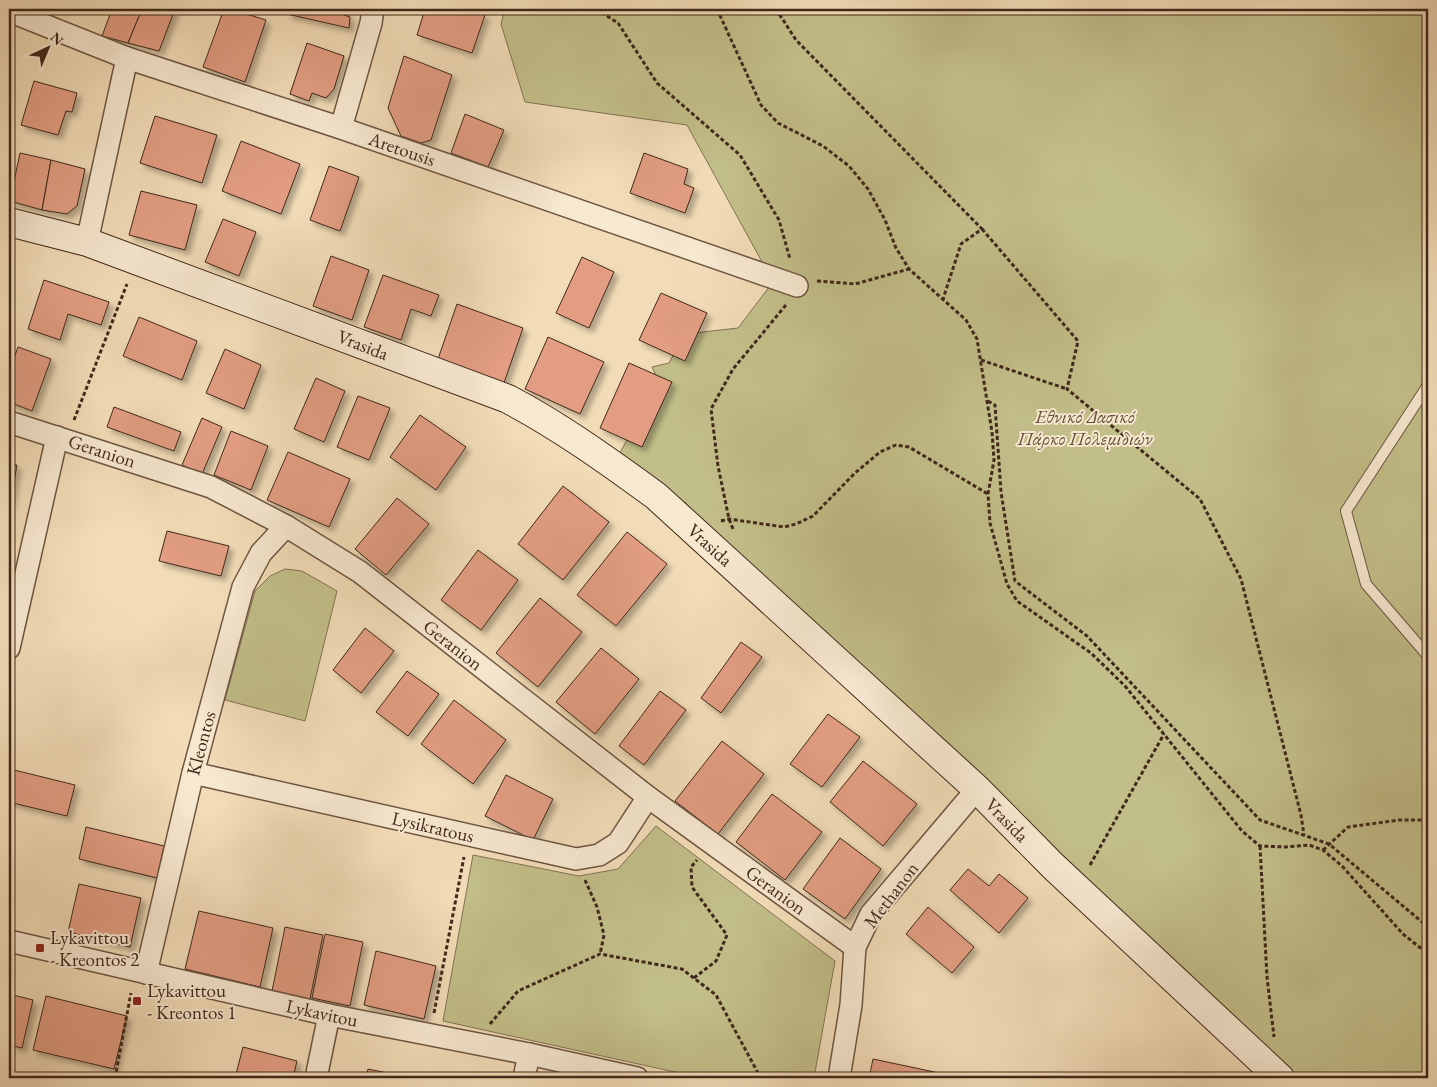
<svg xmlns="http://www.w3.org/2000/svg" width="1437" height="1087" font-family="'EB Garamond',serif">
	<style>
		.green { fill: #c2be89; stroke: #827352 }
		.building { fill: #e29d82; stroke: #41281b; filter: url(#shadow) }
		.lines { fill: none; stroke-linecap: round; stroke-linejoin: round }
		.lane-casing { stroke: #6d5542; stroke-width: 12 }
		.street-casing { stroke: #6d5542; stroke-width: 24 }
		.secondary-casing { stroke: #41281b; stroke-width: 30 }
		.path { stroke: #41281b; stroke-width: 3; stroke-dasharray: 4 2.5; stroke-linecap: butt }
		.lane { stroke: #f7e8d0; stroke-width: 10 }
		.street { stroke: #f7e8d0; stroke-width: 21 }
		.secondary { stroke: #f7e8d0; stroke-width: 28 }
		.poi-dot { fill: #8f2418; stroke: #f7e8d0; stroke-width: 2 }
		.labels { text-anchor: middle; dominant-baseline: central; stroke-width: 4; stroke-linejoin: round; paint-order: stroke }
		.street-label { font-size: 19px; fill: #41281b; stroke: #f7e8d0 }
		.park-label { font-size: 19px; font-style: italic; fill: #614e36; stroke: #f7e8d0 }
		.poi-label { font-size: 19px; fill: #41281b; stroke: #f7e8d0; text-anchor: start }
	</style>
	<defs>
		<filter id="shadow"><feDropShadow dx="4.5" dy="4.5" stdDeviation="2.5" flood-color="#0004"/></filter>
	</defs>
	<rect width="100%" height="100%" fill="#f2dcb7"/>
	<filter id="stains"><feTurbulence type="fractalNoise" baseFrequency=".004" numOctaves="4"/><feColorMatrix values="0 0 0 0 .2 0 0 0 0 .09 0 0 0 0 .02 0 0 0 .5 -.17"/></filter>
	<radialGradient id="worn" r=".72"><stop offset=".6" stop-color="#630" stop-opacity="0"/><stop offset="1" stop-color="#630" stop-opacity=".3"/></radialGradient>
	<g class="green">
		<polygon points="505,9 1428,9 1428,1078 1286,1078 705,542 686,503 616,460 659,382 652,367 669,363 685,334 738,328 773,282 687,125 525,102 501,24"/>
		<polygon points="285,569 302,571 337,591 305,721 225,700 255,591 270,576"/>
		<polygon points="656,826 835,961 814,1078 702,1078 443,1021 473,855 579,876 618,869"/>
	</g>
	<g class="building">
		<polygon points="112,9 142,9 128,43 102,36"/>
		<polygon points="142,9 175,9 159,51 128,43"/>
		<polygon points="224,9 230,9 266,20 245,82 203,67"/>
		<polygon points="288,9 346,9 344,15 350,17 349,28 287,14"/>
		<polygon points="425,9 467,9 485,15 472,53 417,35"/>
		<polygon points="307,43 344,56 334,89 326,98 312,93 309,101 290,94"/>
		<polygon points="404,56 452,75 431,140 421,143 401,136 388,108"/>
		<polygon points="34,81 77,93 72,112 66,111 58,135 21,125"/>
		<polygon points="465,114 504,130 488,167 451,153"/>
		<polygon points="155,116 217,135 202,183 140,163"/>
		<polygon points="241,141 300,164 281,214 222,191"/>
		<polygon points="20,153 51,160 42,210 10,201"/>
		<polygon points="644,153 688,169 684,184 694,188 685,213 630,193"/>
		<polygon points="51,160 85,169 77,206 67,214 42,210"/>
		<polygon points="329,166 359,177 340,231 310,220"/>
		<polygon points="141,191 197,205 185,250 129,235"/>
		<polygon points="223,219 256,232 239,276 205,262"/>
		<polygon points="331,256 369,270 352,320 313,306"/>
		<polygon points="582,257 614,272 589,328 556,313"/>
		<polygon points="383,275 439,295 431,316 411,309 401,340 364,327"/>
		<polygon points="44,280 109,302 101,325 68,314 60,340 28,329"/>
		<polygon points="661,293 707,313 685,361 639,340"/>
		<polygon points="457,304 523,328 504,383 438,359"/>
		<polygon points="139,317 197,341 182,380 123,356"/>
		<polygon points="548,337 604,362 580,414 525,389"/>
		<polygon points="18,347 51,359 32,411 9,402 9,372"/>
		<polygon points="225,349 261,365 244,409 206,393"/>
		<polygon points="629,363 672,382 642,447 600,428"/>
		<polygon points="316,378 345,391 324,442 294,429"/>
		<polygon points="358,396 390,408 369,460 337,447"/>
		<polygon points="114,407 181,432 174,451 107,427"/>
		<polygon points="420,415 466,447 436,490 390,457"/>
		<polygon points="202,418 222,427 202,474 182,465"/>
		<polygon points="231,431 268,446 251,490 214,475"/>
		<polygon points="288,452 350,479 329,527 267,500"/>
		<polygon points="9,464 17,465 9,511"/>
		<polygon points="563,486 609,522 563,580 518,544"/>
		<polygon points="397,498 429,524 386,575 355,549"/>
		<polygon points="167,531 229,546 221,576 159,561"/>
		<polygon points="627,532 667,564 616,626 577,595"/>
		<polygon points="478,550 518,580 481,630 441,600"/>
		<polygon points="540,598 582,632 538,687 496,653"/>
		<polygon points="365,628 394,651 361,693 333,670"/>
		<polygon points="741,642 762,657 721,713 701,698"/>
		<polygon points="601,648 639,679 595,734 556,702"/>
		<polygon points="407,671 439,694 408,736 376,712"/>
		<polygon points="660,691 686,710 644,765 619,746"/>
		<polygon points="454,700 506,740 473,784 421,744"/>
		<polygon points="828,714 860,737 822,787 790,764"/>
		<polygon points="722,741 764,774 718,834 675,801"/>
		<polygon points="863,761 917,804 883,846 830,802"/>
		<polygon points="10,769 75,785 67,816 9,802"/>
		<polygon points="506,775 553,799 533,840 485,816"/>
		<polygon points="772,794 822,832 785,880 736,842"/>
		<polygon points="86,827 164,846 157,878 79,859"/>
		<polygon points="840,838 881,869 845,919 803,889"/>
		<polygon points="968,869 989,886 999,874 1028,898 999,933 950,890"/>
		<polygon points="79,884 141,898 130,947 68,932"/>
		<polygon points="928,907 974,947 952,973 906,934"/>
		<polygon points="199,911 273,928 260,987 185,969"/>
		<polygon points="285,927 323,935 310,999 272,991"/>
		<polygon points="325,934 363,942 350,1006 312,998"/>
		<polygon points="376,951 436,966 424,1019 364,1005"/>
		<polygon points="9,994 33,1000 22,1048 9,1045"/>
		<polygon points="46,996 127,1016 114,1069 33,1050"/>
		<polygon points="243,1047 297,1061 293,1078 235,1078"/>
		<polygon points="873,1059 939,1073 938,1078 869,1078"/>
		<polygon points="368,1069 412,1078 366,1078"/>
		<polygon points="9,1071 20,1073 19,1078 9,1078"/>
	</g>
	<g class="lines">
		<defs>
			<polyline id="lane" points="1428,385 1346,511 1366,584 1428,656"/>
			<g id="street">
				<polyline points="9,11 127,58 341,128 797,286"/>
				<polyline points="341,128 371,23 373,9"/>
				<polyline points="87,242 127,58"/>
				<polyline points="9,422 211,487 286,526 360,572 648,797 855,947"/>
				<polyline points="9,648 57,437"/>
				<polyline points="193,773 576,859 599,855 618,843 648,797"/>
				<polyline points="9,941 329,1015 529,1054 637,1078"/>
				<polyline points="146,973 193,773 243,587 261,553 286,526"/>
				<polyline points="316,1078 329,1015"/>
				<polyline points="524,1078 529,1054"/>
				<polyline points="839,1078 851,1005 855,947 871,914 977,789"/>
			</g>
			<path id="secondary" d="M9,222L87,242L508,399C561,427 608,461 656,496L977,789L1053,866L1280,1078"/>
		</defs>
		<use href="#lane" class="lane-casing"/>
		<use href="#street" class="street-casing"/>
		<use href="#secondary" class="secondary-casing"/>
		<g class="path">
			<polyline points="596,9 618,23 657,83 740,155 779,220 790,259"/>
			<polyline points="717,9 761,105 778,123 823,146 849,166 868,189 885,220 896,248 909,269 966,320 977,339 992,432 994,460 988,494 990,523 1007,584 1017,601 1091,653 1125,686 1242,831 1260,846 1285,847 1309,845 1323,850 1342,866 1403,934 1428,954"/>
			<polyline points="776,9 796,40 982,229 961,244 943,299"/>
			<polyline points="982,229 1078,341 1067,389 1200,499 1241,579 1301,815 1304,835"/>
			<polyline points="817,281 855,284 909,269"/>
			<polyline points="981,360 1067,389"/>
			<polyline points="988,401 995,405 1001,492 1015,581 1087,636 1260,820 1329,844 1428,927"/>
			<polyline points="74,420 127,284"/>
			<polyline points="721,521 729,519 784,527 796,524 813,516 855,473 880,452 896,445 909,447 988,494"/>
			<polyline points="733,529 729,519 718,466 711,409 733,369 786,305"/>
			<polyline points="1260,846 1267,977 1274,1037"/>
			<polyline points="1323,850 1348,827 1399,820 1428,820"/>
			<polyline points="1090,865 1164,734"/>
			<polyline points="585,880 597,907 604,935 600,954"/>
			<polyline points="694,978 716,961 727,935 692,887 691,867 697,860"/>
			<polyline points="434,1013 464,857"/>
			<polyline points="490,1024 518,991 600,954 682,969 716,995 758,1073 757,1078"/>
			<polyline points="115,1078 131,993"/>
		</g>
		<use href="#lane" class="lane"/>
		<use href="#street" class="street"/>
		<use href="#secondary" class="secondary"/>
	</g>
	<g class="poi-dot">
		<rect x="35" y="943" width="10" height="10" rx="2.5"/>
		<rect x="132" y="996" width="10" height="10" rx="2.5"/>
	</g>
	<g class="labels">
		<g class="street-label">
			<text transform="translate(402 149) rotate(19)">Aretousis</text>
			<text transform="translate(363 345) rotate(21)">Vrasida</text>
			<text transform="translate(102 451) rotate(18)">Geranion</text>
			<text transform="translate(710 545) rotate(42)">Vrasida</text>
			<text transform="translate(453 645) rotate(38)">Geranion</text>
			<text transform="translate(201 743) rotate(-75)">Kleontos</text>
			<text transform="translate(1007 820) rotate(46)">Vrasida</text>
			<text transform="translate(433 827) rotate(13)">Lysikratous</text>
			<text transform="translate(776 890) rotate(36)">Geranion</text>
			<text transform="translate(891 895) rotate(-53)">Methanon</text>
			<text transform="translate(322 1013) rotate(12)">Lykavitou</text>
		</g>
		<g class="park-label">
			<text x="1085" y="416">Εθνικό Δασικό<tspan x="1085" dy="22">Πάρκο Πολεμιδιών</tspan></text>
		</g>
		<g class="poi-label">
			<text x="50" y="937">Lykavittou<tspan x="50" dy="22">- Kreontos 2</tspan></text>
			<text x="147" y="990">Lykavittou<tspan x="147" dy="22">- Kreontos 1</tspan></text>
		</g>
	</g>
	<rect width="1437" height="1087" fill="none" stroke="#f2dcb7" stroke-width="30"/>
	<rect x="10" y="10" width="1417" height="1067" fill="none" stroke="#41281b" stroke-width="2.5"/>
	<rect x="15" y="15" width="1407" height="1057" fill="none" stroke="#41281b"/>
	<g transform="translate(48 48) rotate(44)" stroke="#f7e8d0" stroke-width="4" paint-order="stroke">
	<path d="M0-4L9 19L0 12L-9 19Z" fill="#41281b"/>
	<text y="-8" font-size="14" font-weight="bold" text-anchor="middle" fill="#41281b">N</text>
	</g>
	<rect width="100%" height="100%" filter="url(#stains)"/>
	<rect width="100%" height="100%" fill="url(#worn)"/>
</svg>
